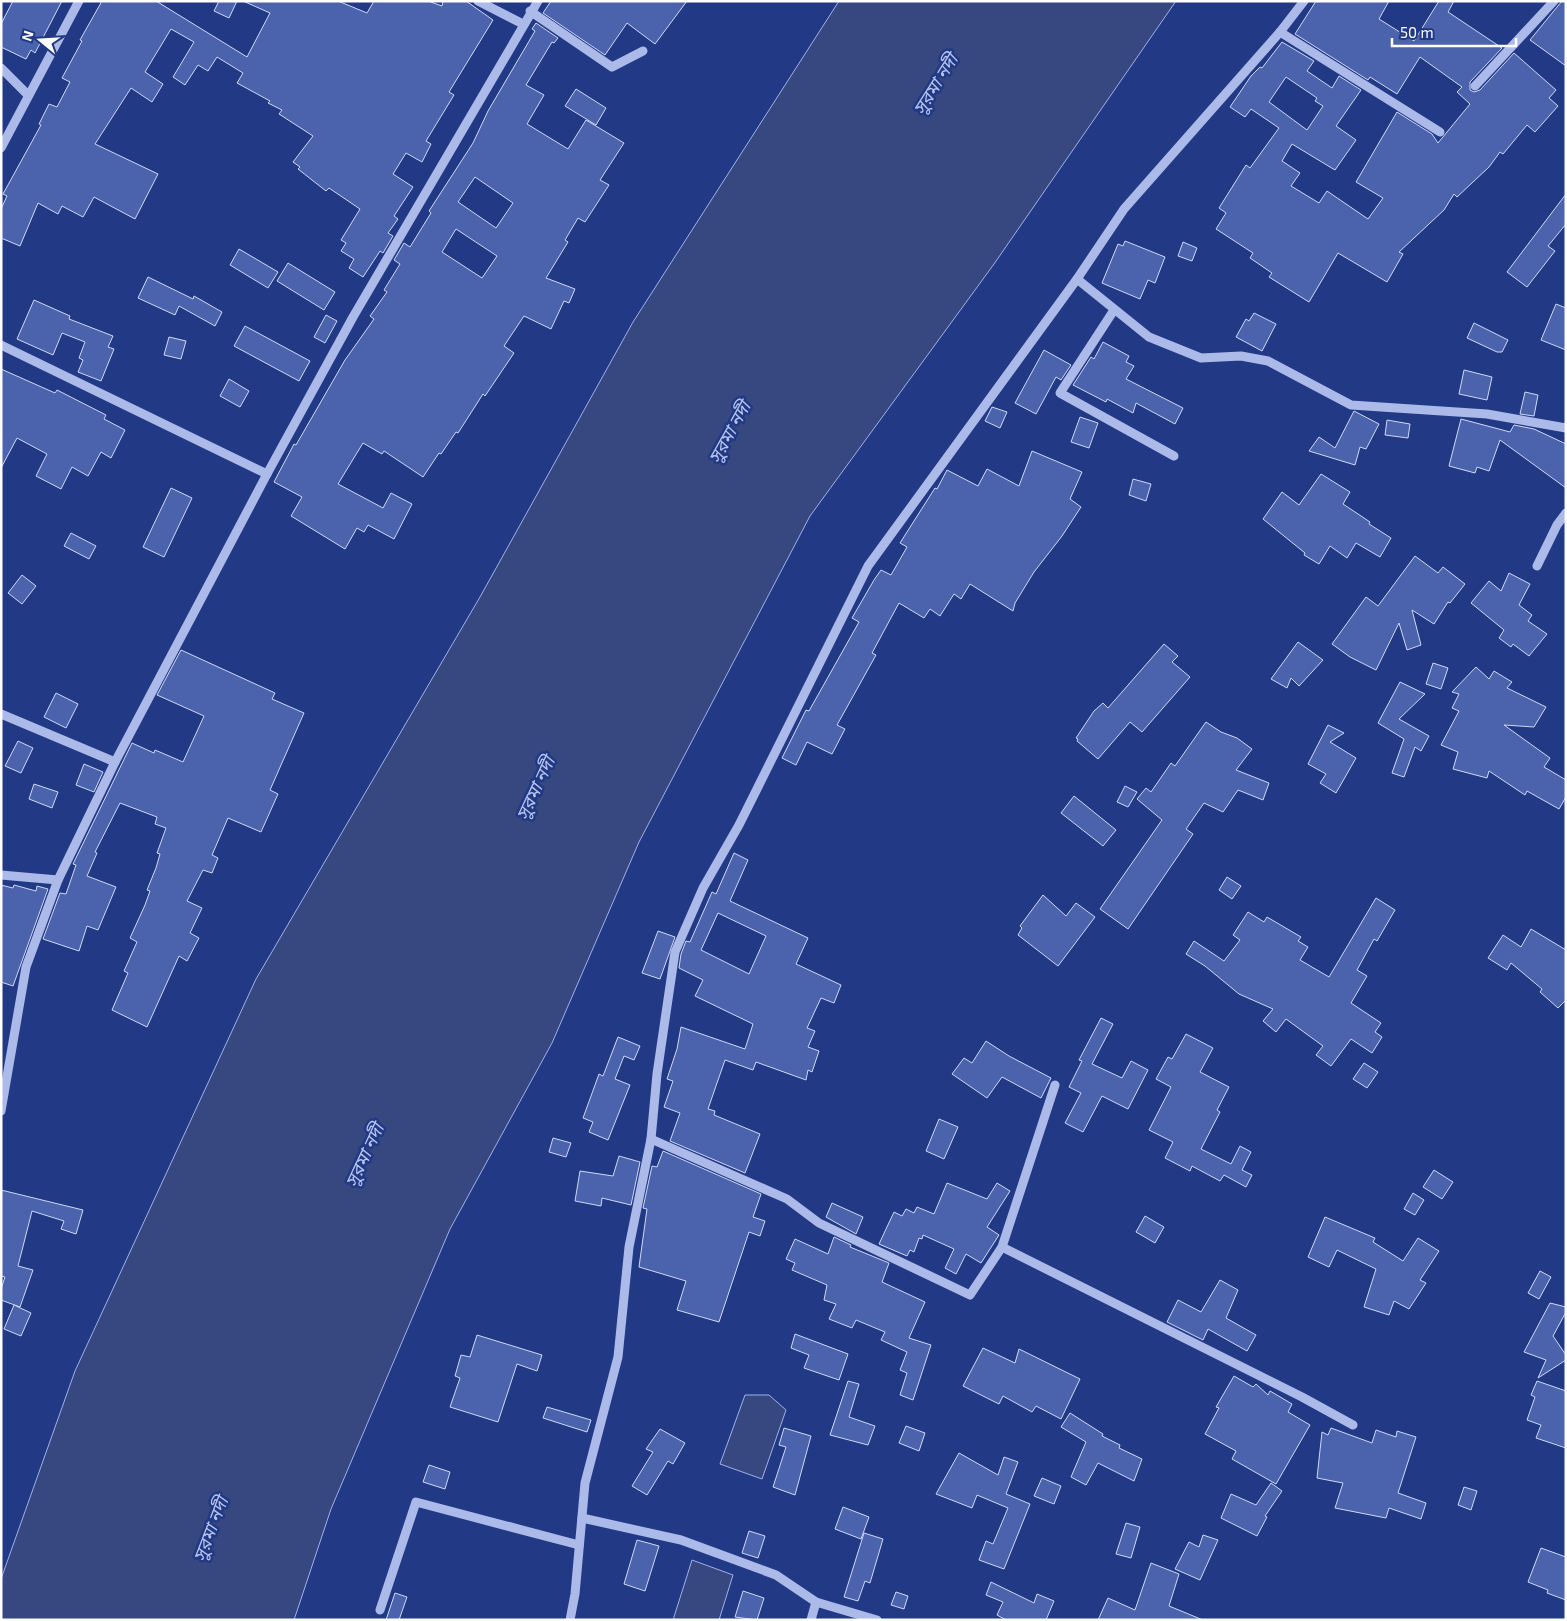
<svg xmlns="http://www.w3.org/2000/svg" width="1567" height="1621" font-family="'Exo 2','Noto Sans Bengali',sans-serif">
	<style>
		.water { fill: #374780; stroke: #9fb2ea }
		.building { fill: #4b62ad; stroke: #cfd9f7; fill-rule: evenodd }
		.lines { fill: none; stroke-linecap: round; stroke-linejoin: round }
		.minor { stroke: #abbae9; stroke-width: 9 }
		.labels { text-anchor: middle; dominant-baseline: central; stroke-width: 5; stroke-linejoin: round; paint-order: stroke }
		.water-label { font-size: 18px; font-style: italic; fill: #b7c5f0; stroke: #223985 }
	</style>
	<rect width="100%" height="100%" fill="#223985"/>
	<g class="water">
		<polygon points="839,1 1176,1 994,264 810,516 639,842 552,1043 450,1229 331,1509 294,1620 1,1620 1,1579 75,1371 256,979 480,597 633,322"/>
		<polygon points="745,1395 769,1395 786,1410 762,1479 720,1464"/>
		<polygon points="692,1560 733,1575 719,1620 673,1620"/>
	</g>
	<g class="building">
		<polygon points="13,1 62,1 35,53 31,50 26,59 1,47 1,24"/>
		<polygon points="102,1 156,1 247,57 270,13 243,1 338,1 367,13 374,1 428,1 442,6 443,1 466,1 493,20 449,92 454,95 426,141 431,144 422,162 406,153 393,174 413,187 394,216 398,219 388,233 393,236 383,253 380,251 363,277 349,268 354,259 341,251 346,243 341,240 360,209 329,188 326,191 298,169 300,167 293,162 313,136 279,114 282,110 268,103 270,101 237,83 243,73 217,57 208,71 198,65 185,85 173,77 194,42 171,29 145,72 163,84 152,102 131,88 95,144 158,174 135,219 94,197 83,217 62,206 58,214 38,203 20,246 1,238 1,209 7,196 3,194 41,125 39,124 49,104 57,107 70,82 62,78 82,41 80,40"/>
		<polygon points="219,1 237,1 229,18 214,11"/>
		<polygon points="551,1 687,1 655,44 627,23 605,55 543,13"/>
		<path d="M1316,1H1389L1379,19L1414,41L1439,1H1454L1448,12L1502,48L1470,82V90L1474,92L1480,90L1514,53L1556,90L1549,98L1558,106L1535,132L1527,125L1503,154L1500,152L1489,167L1457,197L1454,194L1444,210L1399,252L1403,254L1387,282L1338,253L1309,302L1269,277L1272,273L1250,258L1253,253L1216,229L1226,213L1219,208L1246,165L1250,168L1279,128L1251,109L1245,117L1230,107L1251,76L1260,67L1262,68L1282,42L1314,61L1307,71L1332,88L1339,76L1361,90L1336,126L1356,140L1335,170L1292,144L1282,161L1300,173L1291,186L1319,203L1327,191L1368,219L1383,198L1356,182L1397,112L1432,134L1438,143L1470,104L1457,92L1462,87L1420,57L1397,94L1370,77L1368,80L1295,34ZM1286,77L1317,98L1315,101L1323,106L1307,130L1269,102Z"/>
		<polygon points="1562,1 1566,1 1566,66 1530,40"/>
		<path d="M536,23L558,38L554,43L552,42L526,85L544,95L527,124L568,149L586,120L624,143L600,180L609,185L585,222L578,218L565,240L568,242L546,278L575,289L569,303L564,301L551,329L524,316L504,346L514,353L485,396L483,394L458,433L456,432L441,454L439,453L423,477L384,451L382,454L363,443L338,484L383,508L391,493L412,504L394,539L368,525L364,532L357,528L345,549L291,516L302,497L274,482L294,444L296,445L345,360L374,319L370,316L387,292L384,290L400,264L394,260L404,243L410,247L431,213L429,211L473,143L488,111L535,31L532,29ZM475,177L513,203L496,228L458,202ZM456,229L497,256L482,278L442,252Z"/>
		<polygon points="576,89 606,108 596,125 565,106"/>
		<polygon points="1566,194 1566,224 1548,246 1555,251 1527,287 1507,272"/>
		<polygon points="1125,241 1165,257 1155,283 1148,280 1140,299 1102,283 1118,244 1123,246"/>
		<polygon points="1183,242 1197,248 1192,261 1178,256"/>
		<polygon points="239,249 278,272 268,288 230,265"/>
		<polygon points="288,263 335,292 324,310 277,281"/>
		<polygon points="148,277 193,299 194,296 222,312 215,326 179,306 175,315 138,298"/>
		<polygon points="34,300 70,316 69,319 113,336 108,347 114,349 101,381 78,372 83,360 79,358 85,342 62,333 53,355 17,339"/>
		<polygon points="1556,304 1566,308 1566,350 1541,340"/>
		<polygon points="1254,313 1276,324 1262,351 1236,337 1246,319 1249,321"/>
		<polygon points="326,315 337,321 325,343 314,337"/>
		<polygon points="1474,323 1508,340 1502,352 1497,352 1467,338"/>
		<polygon points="245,326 310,361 299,381 234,346"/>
		<polygon points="169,337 186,341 181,359 164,355"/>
		<polygon points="1103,342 1129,356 1126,362 1134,366 1126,379 1183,408 1175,424 1136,403 1133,413 1107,399 1106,402 1073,385 1091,357 1094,359"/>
		<polygon points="1044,350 1071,365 1061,380 1056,377 1036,414 1015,403"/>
		<polygon points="1,369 55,393 57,390 106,415 104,419 125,430 111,458 101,452 88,476 72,467 61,489 36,476 47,454 17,438 1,468"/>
		<polygon points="1464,370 1492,377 1487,400 1459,394"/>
		<polygon points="229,379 249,391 240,407 220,396"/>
		<polygon points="1525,392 1538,395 1534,416 1520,414"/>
		<polygon points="992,407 1007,412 1000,428 985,421"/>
		<polygon points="1354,411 1379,424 1366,449 1360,447 1355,465 1309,451 1319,437 1335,448"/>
		<polygon points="1080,417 1098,423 1089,448 1071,442"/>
		<polygon points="1461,419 1510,432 1514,425 1534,429 1566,444 1566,488 1500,440 1489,471 1477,467 1475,473 1449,466"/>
		<polygon points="1387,420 1410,424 1408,438 1385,435"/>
		<polygon points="1032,451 1082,472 1070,499 1081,507 1062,536 1034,572 1015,603 1013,611 970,584 961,599 954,594 940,616 930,609 924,618 899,603 872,653 876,655 837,725 845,729 832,754 807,742 796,765 782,758 806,710 809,711 859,622 852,618 874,580 881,570 891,575 907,547 900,543 935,488 937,489 947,470 978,486 987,469 1019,486"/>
		<polygon points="1321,474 1350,492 1343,504 1370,522 1369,524 1391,538 1380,557 1356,543 1347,558 1330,546 1319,564 1304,555 1305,553 1263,519 1282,492 1299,505"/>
		<polygon points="1133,479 1151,484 1146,501 1129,495"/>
		<polygon points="171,488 192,498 164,557 143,547"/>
		<polygon points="71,533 96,546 89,559 64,546"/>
		<polygon points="1415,556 1438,573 1443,567 1465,584 1450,603 1448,602 1434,624 1412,610 1421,645 1407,650 1399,623 1376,670 1350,657 1332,644 1366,597 1378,606"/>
		<polygon points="1509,573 1530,584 1519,605 1532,615 1528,621 1547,634 1529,656 1513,644 1511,647 1499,638 1504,630 1471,603 1489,581 1501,591"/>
		<polygon points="22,575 36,586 22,604 8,593"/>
		<polygon points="1298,642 1323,660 1299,686 1291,678 1287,688 1271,679"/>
		<polygon points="1164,644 1178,656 1172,662 1190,677 1142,732 1130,722 1098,759 1077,741 1078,739 1076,738 1094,711 1103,703 1108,708"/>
		<polygon points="181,650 275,693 272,699 304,713 270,790 278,794 261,832 228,818 212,855 218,858 212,873 203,870 187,901 202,908 190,933 199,938 187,961 179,956 147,1027 112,1010 128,973 124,971 137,942 130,938 145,905 150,891 147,890 156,868 160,854 157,853 166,828 155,824 157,817 120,803 95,852 97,853 87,876 116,887 98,930 87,926 79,951 43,939 60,893 66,894 76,865 73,864 132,743 154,753 155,750 183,762 204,716 157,695"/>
		<polygon points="1433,663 1448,668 1441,689 1426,684"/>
		<polygon points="1476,667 1489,679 1494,671 1512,682 1507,688 1546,707 1534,727 1504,725 1550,758 1544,767 1566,780 1566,797 1559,809 1527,791 1525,795 1489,771 1487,778 1453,769 1458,752 1441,745 1459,711 1452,708 1459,694 1452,692"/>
		<polygon points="1400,682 1425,694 1399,719 1429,736 1421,751 1415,747 1404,777 1392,773 1404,739 1378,723"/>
		<polygon points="56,693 78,704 66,728 44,717"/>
		<polygon points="1206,722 1221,732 1237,738 1252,749 1236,770 1269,783 1263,800 1238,790 1223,812 1204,803 1186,829 1193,834 1128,929 1100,909 1162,820 1137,799 1146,788 1151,792 1171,763 1175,766"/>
		<polygon points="1328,725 1344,733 1330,742 1356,758 1336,793 1320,783 1326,774 1308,764"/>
		<polygon points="18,741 33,748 21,773 5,766"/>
		<polygon points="84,764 103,772 94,792 76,785"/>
		<polygon points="34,784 58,792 52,808 29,799"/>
		<polygon points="1125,786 1137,792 1128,807 1117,802"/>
		<polygon points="1074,796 1116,830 1103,846 1061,813"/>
		<path d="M734,853L748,860L730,901L808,938L796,964L841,985L834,1003L821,998L807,1028L815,1031L808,1047L819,1051L812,1072L808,1070L806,1080L756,1062L753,1070L725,1060L708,1109L715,1111L714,1115L760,1134L745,1173L670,1141L680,1113L664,1107L673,1081L667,1079L677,1049L681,1027L745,1049L753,1024L695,996L703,980L679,968L681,954L686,941L690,942L712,892L716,894ZM718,913L766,936L749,974L701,950Z"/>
		<polygon points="1227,877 1241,886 1232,899 1219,890"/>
		<polygon points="1,885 13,888 14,885 36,891 37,886 48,889 13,986 1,982"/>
		<polygon points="1043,895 1066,916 1076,903 1095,917 1058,966 1018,935 1022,928 1020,926"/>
		<polygon points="1376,898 1395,910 1377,941 1374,939 1357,970 1367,976 1351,1003 1381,1023 1375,1032 1382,1037 1372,1053 1351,1039 1331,1066 1316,1055 1323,1046 1286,1019 1276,1032 1263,1021 1273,1009 1239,994 1205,966 1186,954 1194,941 1224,961 1240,940 1233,935 1248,912 1264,922 1267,917 1301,937 1298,941 1308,947 1300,960 1329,977"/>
		<polygon points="1531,929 1566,950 1566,1000 1558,1008 1540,992 1542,989 1511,963 1507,970 1488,958 1503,935 1521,947"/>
		<polygon points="658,931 675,937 660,979 642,973"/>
		<polygon points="1101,1018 1113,1024 1092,1064 1122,1078 1131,1061 1148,1070 1128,1109 1102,1096 1083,1132 1065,1123 1081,1093 1069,1087 1082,1061 1079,1060"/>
		<polygon points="1186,1034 1213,1048 1200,1072 1229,1087 1217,1110 1220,1112 1201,1149 1231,1164 1240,1146 1251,1152 1242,1170 1252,1175 1246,1187 1224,1175 1220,1181 1192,1166 1190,1171 1165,1158 1173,1142 1149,1130 1171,1087 1156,1079 1168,1057 1172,1059"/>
		<polygon points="618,1037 640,1046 634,1060 624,1056 615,1079 630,1085 608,1140 589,1132 593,1122 583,1118 599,1074 603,1076"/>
		<polygon points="986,1041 1009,1056 1051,1078 1041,1098 1002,1077 987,1098 952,1074 964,1058 972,1063"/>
		<polygon points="1364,1063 1378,1072 1367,1088 1353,1079"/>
		<polygon points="939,1119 958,1127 944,1159 926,1151"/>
		<polygon points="553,1138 571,1143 566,1157 549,1152"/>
		<polygon points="663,1151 761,1194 753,1217 765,1221 760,1236 749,1232 719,1322 677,1310 686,1281 639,1267 647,1209 643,1208 652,1166 657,1167"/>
		<polygon points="619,1156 640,1162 631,1205 602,1198 601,1206 575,1201 580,1171 613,1176"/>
		<polygon points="1434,1170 1453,1182 1442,1199 1423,1187"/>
		<polygon points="947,1183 987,1199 997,1183 1010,1191 987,1227 999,1235 981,1263 966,1254 956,1274 945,1268 954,1249 923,1235 922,1239 919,1238 914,1252 910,1250 907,1256 879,1244 894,1212 902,1216 906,1209 914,1213 917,1207 934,1214"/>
		<polygon points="1,1190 83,1210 76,1234 61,1229 64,1221 32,1211 18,1266 33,1270 20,1307 1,1300 1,1289 5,1277 1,1276"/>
		<polygon points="1413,1193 1424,1200 1415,1215 1404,1209"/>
		<polygon points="832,1203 863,1217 856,1234 826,1217"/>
		<polygon points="1145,1216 1164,1227 1155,1243 1136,1232"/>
		<polygon points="1325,1217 1375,1238 1373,1242 1403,1261 1418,1238 1439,1251 1420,1280 1426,1283 1409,1309 1394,1301 1389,1315 1364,1307 1376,1269 1337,1250 1329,1267 1308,1257"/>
		<polygon points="834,1237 851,1245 850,1247 889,1263 882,1282 925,1302 909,1338 931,1345 913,1400 900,1395 907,1373 900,1370 907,1352 881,1340 885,1332 856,1320 852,1328 829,1319 836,1304 824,1300 827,1285 792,1270 795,1263 786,1259 795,1239 828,1254"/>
		<polygon points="1540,1271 1551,1277 1539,1299 1528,1293"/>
		<polygon points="1220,1280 1238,1290 1226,1318 1256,1335 1247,1351 1208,1329 1203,1340 1167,1322 1178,1300 1201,1312"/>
		<polygon points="1550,1303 1566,1307 1566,1312 1553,1336 1566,1355 1566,1360 1538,1378 1546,1360 1524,1352"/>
		<polygon points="14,1305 31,1313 21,1336 4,1329"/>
		<polygon points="795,1334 848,1354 839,1380 804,1368 809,1355 791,1348"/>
		<polygon points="477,1335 542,1355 537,1371 517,1364 498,1422 450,1407 460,1378 455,1376 461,1355 470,1357"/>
		<polygon points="983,1348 1015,1363 1019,1349 1080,1379 1061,1419 1036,1406 1032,1412 1003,1396 999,1404 963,1386"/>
		<polygon points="1234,1376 1253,1387 1256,1384 1268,1395 1270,1391 1292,1404 1288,1412 1310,1425 1276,1484 1232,1459 1236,1451 1205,1434 1219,1408 1216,1407"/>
		<polygon points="848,1381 859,1384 849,1417 875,1426 868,1445 830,1435"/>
		<polygon points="1537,1381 1566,1391 1566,1448 1536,1438 1541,1425 1527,1420 1535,1397 1531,1395"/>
		<polygon points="547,1407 591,1420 587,1432 543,1418"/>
		<polygon points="1070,1413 1103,1434 1102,1436 1120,1445 1119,1448 1142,1459 1134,1481 1098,1463 1086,1485 1071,1477 1086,1442 1061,1427"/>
		<polygon points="906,1426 925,1433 919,1451 899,1443"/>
		<polygon points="784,1428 811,1436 795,1495 773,1487 786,1447 779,1445"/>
		<polygon points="1331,1428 1372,1443 1376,1430 1396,1437 1397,1431 1416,1437 1398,1493 1426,1503 1421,1519 1389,1508 1386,1518 1335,1508 1343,1483 1317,1478 1322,1432 1328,1435"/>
		<polygon points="660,1429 685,1443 673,1464 668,1461 647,1495 632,1486 653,1452 646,1449"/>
		<polygon points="959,1453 998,1475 1004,1457 1018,1462 1006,1494 1030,1504 1004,1569 979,1560 986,1541 993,1544 1008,1508 977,1495 972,1508 936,1494"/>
		<polygon points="429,1465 450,1472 445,1489 423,1482"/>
		<polygon points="1042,1478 1061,1486 1054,1504 1034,1496"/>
		<polygon points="1271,1483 1282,1491 1265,1516 1267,1517 1257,1536 1221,1518 1231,1494 1256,1505"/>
		<polygon points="1464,1487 1477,1491 1471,1510 1458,1505"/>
		<polygon points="843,1507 869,1517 861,1539 835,1529"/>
		<polygon points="1126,1523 1140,1527 1131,1558 1116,1554"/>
		<polygon points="749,1531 765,1536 758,1558 742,1553"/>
		<polygon points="864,1533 883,1539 870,1583 865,1581 858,1601 844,1597"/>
		<polygon points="1203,1535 1218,1540 1200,1580 1175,1569 1189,1542 1199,1547"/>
		<polygon points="637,1540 659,1546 645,1591 624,1584"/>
		<polygon points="1541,1548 1566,1557 1566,1600 1547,1593 1548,1590 1528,1582"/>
		<polygon points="1151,1563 1179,1574 1169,1606 1203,1620 1098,1620 1108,1598 1135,1610"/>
		<polygon points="991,1582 1034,1603 1037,1594 1054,1601 1046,1620 1006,1620 997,1615 1003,1602 986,1595"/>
		<polygon points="743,1591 764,1598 757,1620 735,1617"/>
		<polygon points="896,1592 908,1596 904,1609 891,1605"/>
		<polygon points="395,1593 407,1597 399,1620 386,1620"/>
	</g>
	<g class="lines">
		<g class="minor">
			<polyline points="478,1 523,24"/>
			<polyline points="530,11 612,67 643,51"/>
			<polyline points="1280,32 1440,132"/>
			<polyline points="1,68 28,95"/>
			<polyline points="1475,86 1554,1"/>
			<polyline points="1,148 79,1"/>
			<polyline points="1077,279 1149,337 1201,358 1241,356 1268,361 1351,405 1487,414 1566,428"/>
			<polyline points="1114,310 1060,393 1174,456"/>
			<polyline points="1,345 267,474"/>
			<polyline points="1537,566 1557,525 1566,513"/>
			<polyline points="1,714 115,762"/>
			<polyline points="1,875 58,880 115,762 267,474 353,317 538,1"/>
			<polyline points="1,1111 26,967 58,880"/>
			<polyline points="651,1139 787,1199 819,1223 970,1295 1002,1247 1055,1085"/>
			<polyline points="1002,1247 1302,1397 1353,1425"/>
			<polyline points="582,1518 681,1540 776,1575 816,1602 811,1620"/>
			<polyline points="816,1602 877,1620"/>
			<polyline points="380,1610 416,1502 579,1545"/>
			<polyline points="570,1620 575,1594 585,1483 618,1357 629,1247 651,1139 657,1074 675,952 703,888 739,825 868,566 1077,279 1124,209 1280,32 1304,1"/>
		</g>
	</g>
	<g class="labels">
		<g class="water-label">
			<text transform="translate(935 84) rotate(-58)">সুরমা নদী</text>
			<text transform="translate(729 432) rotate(-61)">সুরমা নদী</text>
			<text transform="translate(535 788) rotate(-65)">সুরমা নদী</text>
			<text transform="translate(364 1155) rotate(-65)">সুরমা নদী</text>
			<text transform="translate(210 1529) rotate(-69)">সুরমা নদী</text>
		</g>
	</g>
	<rect width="1567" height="1621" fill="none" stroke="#ffffff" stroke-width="5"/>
	<g transform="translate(40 40) rotate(288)" stroke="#223985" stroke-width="4" paint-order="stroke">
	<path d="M0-4L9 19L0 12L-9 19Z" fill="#ffffff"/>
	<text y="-8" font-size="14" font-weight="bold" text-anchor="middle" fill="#ffffff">N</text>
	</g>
	<path d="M1392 38v8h124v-8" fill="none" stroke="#ffffff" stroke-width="2.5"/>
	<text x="1400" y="38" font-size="15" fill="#ffffff" stroke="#223985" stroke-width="4" paint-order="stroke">50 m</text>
</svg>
